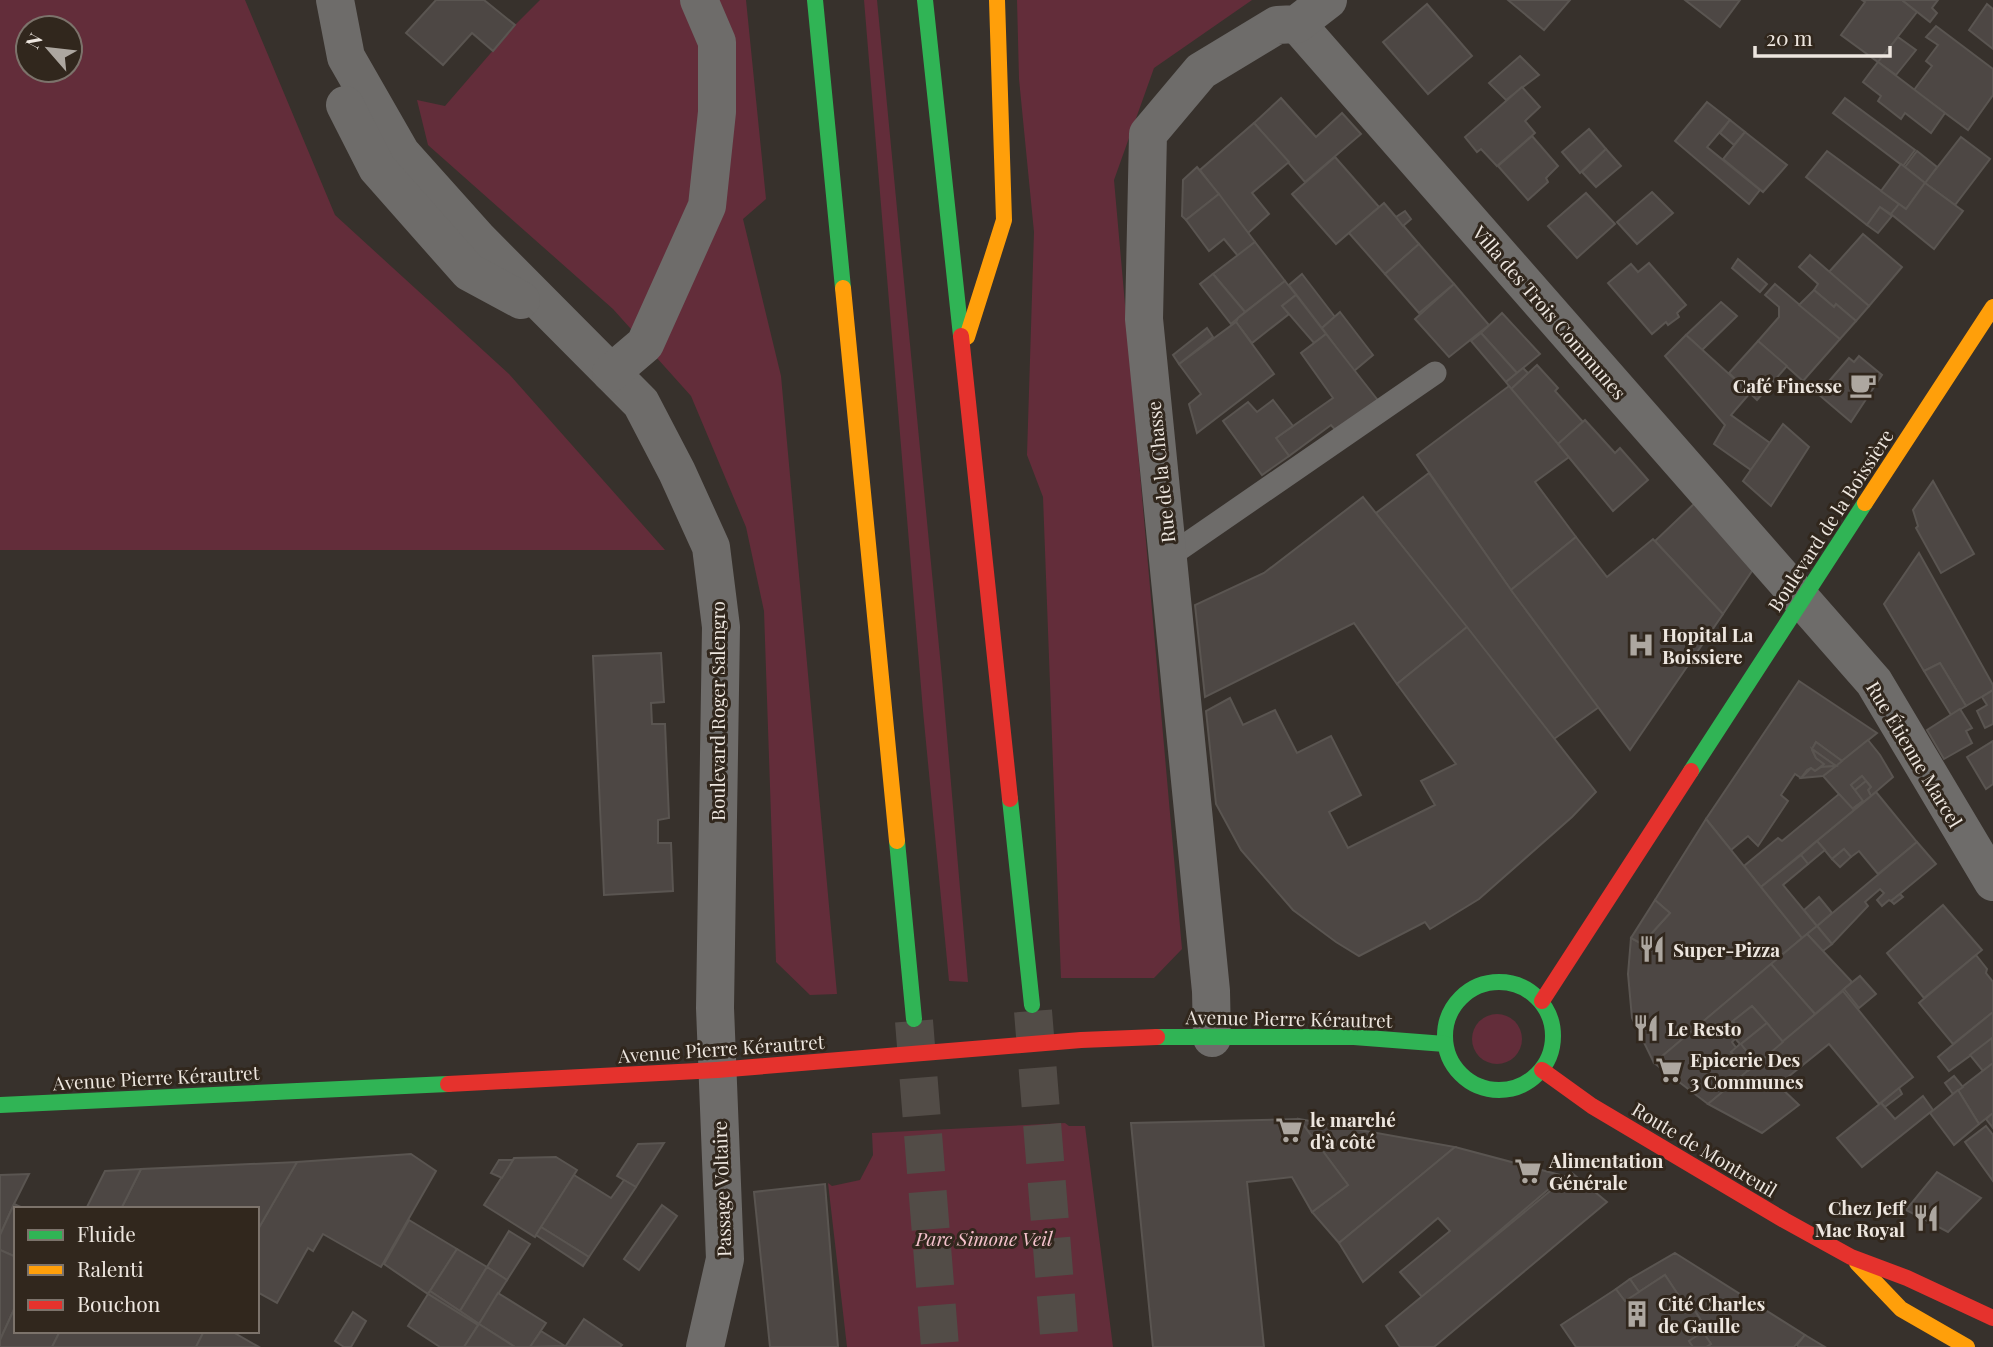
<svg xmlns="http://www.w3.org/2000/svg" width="1993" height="1347" font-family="'Playfair Display',serif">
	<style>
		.green { fill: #632d3a; fill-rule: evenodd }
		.building { fill: #4d4744; stroke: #5a5551; stroke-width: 2 }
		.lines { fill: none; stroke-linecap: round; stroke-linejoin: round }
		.highway-tunnel { stroke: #524c47; stroke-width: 38; stroke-dasharray: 38 19; stroke-linecap: butt }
		.lane { stroke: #6e6c6a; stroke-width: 23 }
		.street { stroke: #6e6c6a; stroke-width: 38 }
		.fast { stroke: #30b455; stroke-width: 16 }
		.slow { stroke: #ff9f0a; stroke-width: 16 }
		.jam { stroke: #e5322d; stroke-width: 16 }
		.jam-bridge { stroke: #e5322d; stroke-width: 16 }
		.labels { text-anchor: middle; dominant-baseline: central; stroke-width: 6; stroke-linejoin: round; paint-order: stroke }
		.street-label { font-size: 19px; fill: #ede6df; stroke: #31271d }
		.poi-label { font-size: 19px; font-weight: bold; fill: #ede6df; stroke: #31271d; text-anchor: start }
		.park-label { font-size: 19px; font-style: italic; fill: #f4c1cb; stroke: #31271d }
	</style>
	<rect width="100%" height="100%" fill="#37312c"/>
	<g class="green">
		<path d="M0,0H245L335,215L509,374L665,550H0ZM28,28H70V70H28Z"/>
		<polygon points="540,0 746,0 766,199 743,219 781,376 837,994 810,995 776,962 764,611 746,527 691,396 613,309 428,145 417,100 445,106 515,25"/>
		<polygon points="864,0 877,0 942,678 968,982 949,981 923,711"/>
		<polygon points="1017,0 1252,0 1154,68 1114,180 1182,949 1154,978 1061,978 1043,497 1027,455 1034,232 1019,79"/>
		<circle cx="1497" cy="1039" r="25"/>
		<polygon points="1065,1123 1069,1126 1085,1126 1113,1347 847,1347 828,1183 832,1186 860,1180 873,1155 872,1133"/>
	</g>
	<g class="building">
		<polygon points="436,0 484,0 515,25 493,51 472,33 443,65 406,33"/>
		<polygon points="1508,0 1570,0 1544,30"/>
		<polygon points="1685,0 1740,0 1720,27"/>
		<polygon points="1862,0 1902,0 1917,12 1878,62 1841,35 1865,2"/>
		<polygon points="1902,0 1938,0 1932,8 1937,13 1930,22"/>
		<polygon points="1427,4 1472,56 1428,94 1383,42"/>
		<polygon points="1987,4 1993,9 1993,49 1969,30"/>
		<polygon points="1936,26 1993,69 1993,95 1968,130 1914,90 1932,66 1926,61 1938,45 1926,37"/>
		<polygon points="1898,37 1916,50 1896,75 1878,62"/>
		<polygon points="1520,56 1539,75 1506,100 1489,83"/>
		<polygon points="1878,62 1945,113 1931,133 1905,113 1901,119 1878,101 1881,96 1863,82"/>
		<polygon points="1522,87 1540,107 1525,121 1535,133 1497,166 1481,149 1477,152 1465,137"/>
		<polygon points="1281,98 1316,137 1342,113 1361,134 1305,182 1254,123"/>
		<polygon points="1845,98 1915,150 1903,166 1833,113"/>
		<polygon points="1707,102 1730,120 1707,147 1760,190 1749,204 1675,141"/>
		<polygon points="1730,120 1745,132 1734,145 1720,133"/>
		<polygon points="1254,123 1289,162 1252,193 1269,214 1248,233 1200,170"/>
		<polygon points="1589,129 1606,149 1580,173 1562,152"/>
		<polygon points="1745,132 1787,165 1763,192 1723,159"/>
		<polygon points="1532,136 1558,166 1546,178 1548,182 1528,200 1498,166"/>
		<polygon points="1961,137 1990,159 1955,205 1925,183"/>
		<polygon points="1606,149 1621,166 1596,187 1582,172"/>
		<polygon points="1827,151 1899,204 1891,214 1880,207 1867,225 1806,177"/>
		<polygon points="1917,151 1937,167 1925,183 1905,167"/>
		<polygon points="1335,157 1379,207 1336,244 1292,194"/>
		<polygon points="1901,164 1925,183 1906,209 1881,191"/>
		<polygon points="1197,167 1219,194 1186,220 1182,216 1183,180"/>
		<polygon points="1925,183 1963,211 1934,249 1891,214 1899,204 1906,209"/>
		<polygon points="1652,192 1673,213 1637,244 1617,222"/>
		<polygon points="1586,193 1615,224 1577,258 1548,226"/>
		<polygon points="1219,194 1255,242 1238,256 1224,239 1209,251 1186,220"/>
		<polygon points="1384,203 1419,244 1385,274 1349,233"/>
		<polygon points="1880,207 1892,216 1878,233 1867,225"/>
		<polygon points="1405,211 1411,219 1403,226 1396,217"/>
		<polygon points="1863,234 1902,267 1869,306 1829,272"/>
		<polygon points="1255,242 1285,281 1245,312 1213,274"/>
		<polygon points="1419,244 1454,284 1419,313 1385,274"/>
		<polygon points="1810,255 1869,306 1856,321 1836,304 1834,307 1814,290 1818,284 1799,267"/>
		<polygon points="1738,259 1767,284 1760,292 1732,268"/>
		<polygon points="1649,263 1686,305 1677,313 1679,317 1668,325 1666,322 1652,334 1608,283 1631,264 1638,272"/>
		<polygon points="1213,274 1245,312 1231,324 1200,284"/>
		<polygon points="1302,274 1335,317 1322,328 1289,285"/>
		<polygon points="1285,281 1296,295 1282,306 1289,314 1252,343 1236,322 1238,318"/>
		<polygon points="1454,284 1489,325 1449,357 1415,319"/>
		<polygon points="1775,284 1840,339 1803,381 1758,341 1779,317 1779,307 1765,295"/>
		<polygon points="1814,290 1834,307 1836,304 1856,321 1840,339 1799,305"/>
		<polygon points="1296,295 1326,334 1314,343 1282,306"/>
		<polygon points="1721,302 1737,316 1702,350 1686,335"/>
		<polygon points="1340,312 1373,355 1354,371 1322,328"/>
		<polygon points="1502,313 1540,354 1517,373 1481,333"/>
		<polygon points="1236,322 1274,374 1197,433 1189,404 1201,394 1179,364"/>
		<polygon points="1207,328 1213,337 1179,364 1173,355"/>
		<polygon points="1481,333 1517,373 1506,382 1471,341"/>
		<polygon points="1326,334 1380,403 1338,433 1331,425 1289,456 1276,438 1333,398 1301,353"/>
		<polygon points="1686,335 1750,393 1731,415 1770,443 1751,470 1714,444 1725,425 1665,356"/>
		<polygon points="1758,341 1787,366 1757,400 1729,373"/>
		<polygon points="1859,356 1882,375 1851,422 1818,394 1849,358 1854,362"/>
		<polygon points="1537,365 1558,388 1555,391 1583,422 1558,444 1511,389"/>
		<polygon points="1523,368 1528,373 1511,389 1506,382"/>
		<polygon points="1509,386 1569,457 1535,482 1576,537 1511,590 1417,455"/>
		<polygon points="1273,400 1293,426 1276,438 1289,456 1262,475 1223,421 1248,402 1257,412"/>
		<polygon points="1585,420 1615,453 1620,448 1648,480 1613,511 1558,444"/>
		<polygon points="1783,424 1809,447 1771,506 1743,481"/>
		<polygon points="1429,473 1511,590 1599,707 1554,739 1376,513"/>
		<polygon points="1933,481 1974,554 1941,573 1916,528 1918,526 1913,510"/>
		<polygon points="1363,497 1467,627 1397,684 1354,623 1205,697 1195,605 1264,573"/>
		<polygon points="1696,502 1754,568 1723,614 1655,541"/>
		<polygon points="1576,537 1607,577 1653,539 1723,614 1630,750 1511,590"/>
		<polygon points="1919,553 1993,685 1993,690 1966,706 1940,663 1924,671 1884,604"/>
		<polygon points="1467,627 1596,792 1572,817 1479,899 1430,929 1425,922 1359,956 1336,942 1293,910 1241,850 1216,804 1206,711 1230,698 1243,725 1275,710 1297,753 1331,736 1361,795 1329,812 1348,848 1435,805 1421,781 1456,764 1397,684"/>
		<polygon points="661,653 664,702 651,703 652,724 665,724 669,818 658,820 658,843 671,843 673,891 604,895 593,656"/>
		<polygon points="1940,663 1966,706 1951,715 1924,671"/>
		<polygon points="1799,681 1877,733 1842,761 1816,742 1812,750 1816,758 1824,764 1815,771 1811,768 1807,770 1801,778 1795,774 1781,795 1788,801 1758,846 1748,836 1731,850 1706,819"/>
		<polygon points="1993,690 1993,724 1985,728 1977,711 1987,705 1982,697"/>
		<polygon points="1960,709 1972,728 1966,731 1972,743 1944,759 1927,730"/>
		<polygon points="1868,740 1880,755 1893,777 1871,796 1868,790 1871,787 1862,776 1851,785 1863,801 1852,809 1823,776"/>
		<polygon points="1993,741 1993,784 1986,789 1967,757"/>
		<polygon points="1816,742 1842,761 1836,766 1812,749"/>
		<polygon points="1812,749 1836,766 1821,767 1824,764 1816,758"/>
		<polygon points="1836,766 1823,776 1801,778 1811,768 1815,771 1821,767"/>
		<polygon points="1862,776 1866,781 1855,790 1851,785"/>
		<polygon points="1866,781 1871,787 1868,790 1871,796 1854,810 1852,809 1863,801 1855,790"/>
		<polygon points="1876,792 1917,842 1878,874 1859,851 1851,857 1844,849 1832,859 1817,841"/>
		<polygon points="1839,794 1854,810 1761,887 1744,866 1778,838 1782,841"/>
		<polygon points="1706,819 1802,938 1654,1063 1632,1018 1628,974 1631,938 1642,944 1670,913 1655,900"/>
		<polygon points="1817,841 1825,850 1808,864 1801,855"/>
		<polygon points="1917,842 1936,864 1891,901 1889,900 1882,906 1877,900 1884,893 1880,889 1865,902 1868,906 1832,944 1817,926"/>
		<polygon points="1844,849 1851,857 1840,867 1832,859"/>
		<polygon points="1801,855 1808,864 1783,885 1817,926 1802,938 1761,887"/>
		<polygon points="1900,894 1903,897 1894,904 1891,901"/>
		<polygon points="1819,897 1832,913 1817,926 1804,910"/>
		<polygon points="1655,900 1670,913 1642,944 1631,938"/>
		<polygon points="1943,905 1982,950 1924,998 1887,953"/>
		<polygon points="1817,926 1832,944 1823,951 1807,934"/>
		<polygon points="1807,934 1852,982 1815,1014 1771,964"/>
		<polygon points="1976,955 1987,969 1986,973 1993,982 1993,1012 1953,1044 1919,1003"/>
		<polygon points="1771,964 1815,1014 1783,1042 1752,1006 1724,1028 1735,1039 1732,1042 1737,1049 1731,1052 1748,1071 1708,1104 1654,1063"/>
		<polygon points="1860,976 1876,994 1859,1008 1844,989"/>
		<polygon points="1843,991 1913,1077 1899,1088 1879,1104 1829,1044 1778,1085 1799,1105 1762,1133 1708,1104"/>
		<polygon points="1752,1006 1767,1023 1741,1044 1757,1064 1748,1071 1731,1052 1740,1044 1732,1035 1739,1030 1733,1021"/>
		<polygon points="1993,1012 1993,1039 1949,1071 1938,1057"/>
		<polygon points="1733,1021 1739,1030 1731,1037 1724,1028"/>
		<polygon points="1767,1023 1783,1042 1757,1064 1741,1044"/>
		<polygon points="1992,1038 1993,1063 1983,1071 1970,1055"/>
		<polygon points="1993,1063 1993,1113 1979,1124 1958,1090"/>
		<polygon points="1954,1076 1963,1087 1953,1094 1945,1083"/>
		<polygon points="1899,1088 1902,1094 1885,1107 1881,1103"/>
		<polygon points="1958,1090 1979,1124 1954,1145 1930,1113"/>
		<polygon points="1923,1096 1933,1110 1862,1167 1837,1138 1881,1103 1895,1119"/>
		<polygon points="1993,1113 1993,1128 1986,1119"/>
		<polygon points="1299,1119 1455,1147 1339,1243 1312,1212 1348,1185"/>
		<polygon points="1299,1119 1348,1185 1312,1212 1292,1177 1247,1182 1264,1347 1153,1347 1131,1123"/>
		<polygon points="1986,1126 1993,1135 1993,1181 1965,1142"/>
		<polygon points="664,1143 636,1187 617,1176 638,1144"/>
		<polygon points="1455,1147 1564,1176 1422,1297 1400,1272 1450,1231 1438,1218 1363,1282 1339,1243"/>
		<polygon points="411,1154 436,1171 381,1267 323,1234 313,1251 308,1248 277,1303 257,1292 257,1231 297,1162"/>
		<polygon points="556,1157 577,1170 535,1237 484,1205 514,1158"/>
		<polygon points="499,1160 513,1160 502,1178 491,1173"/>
		<polygon points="297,1162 257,1231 257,1209 121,1209 141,1169"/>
		<polygon points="141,1169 121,1209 86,1209 105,1171"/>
		<polygon points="1937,1172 1981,1198 1948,1232 1906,1210"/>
		<polygon points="1572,1173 1607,1202 1434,1347 1400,1347 1386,1326"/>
		<polygon points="29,1174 14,1204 0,1235 0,1175"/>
		<polygon points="574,1175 611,1198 624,1180 636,1187 589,1257 541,1227"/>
		<polygon points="825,1184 838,1347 770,1347 754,1192"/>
		<polygon points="14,1204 25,1209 16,1209 16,1257 0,1250 0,1235"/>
		<polygon points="662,1205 677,1216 639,1270 624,1259"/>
		<polygon points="409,1220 457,1249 428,1294 384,1264"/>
		<polygon points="541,1227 589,1257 583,1266 536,1235"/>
		<polygon points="509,1231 530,1244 507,1280 487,1267"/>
		<polygon points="457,1249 487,1267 460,1311 430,1291"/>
		<polygon points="0,1250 16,1257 16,1305 0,1340"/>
		<polygon points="1675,1253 1805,1335 1794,1347 1706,1347 1711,1344 1698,1325 1702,1322 1690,1303 1685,1305 1665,1275 1639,1292 1630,1279"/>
		<polygon points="487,1267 507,1280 479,1324 460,1311"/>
		<polygon points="1665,1275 1685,1305 1690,1303 1702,1322 1698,1325 1703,1332 1689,1341 1693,1347 1576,1347 1561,1325 1616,1289 1625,1301"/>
		<polygon points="1630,1279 1639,1292 1625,1301 1616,1289"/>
		<polygon points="430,1291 460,1311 479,1324 478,1325 428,1294"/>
		<polygon points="498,1293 546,1323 530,1347 515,1347 479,1324"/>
		<polygon points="428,1294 478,1325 464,1347 440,1347 408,1326"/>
		<polygon points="16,1305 16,1331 60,1331 52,1347 0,1347 0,1340"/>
		<polygon points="353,1312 366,1321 351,1347 344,1347 335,1341"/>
		<polygon points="584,1319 622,1345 620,1347 565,1347"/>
		<polygon points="479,1324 515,1347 464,1347"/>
		<polygon points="60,1331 204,1331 196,1347 52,1347"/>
		<polygon points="204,1331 231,1331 259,1347 196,1347"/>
		<polygon points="541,1331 565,1346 530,1347"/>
		<polygon points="1703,1332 1711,1344 1706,1347 1693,1347 1689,1341"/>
		<polygon points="1805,1335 1825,1347 1798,1347 1797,1345"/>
	</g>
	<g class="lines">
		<g class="highway-tunnel">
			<polyline points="1033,1011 1060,1347"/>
			<polyline points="914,1021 940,1347"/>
		</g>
		<polyline class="lane" points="1168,557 1435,373"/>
		<g class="street">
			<polyline points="335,0 346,57 401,153 478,239 641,403 677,472 711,547 721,627 715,1008 725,1259 705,1347"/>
			<polyline points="1297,24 1874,682 1993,882"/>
			<polyline points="345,105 377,168 469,272 521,300"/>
			<polyline points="611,373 645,344 707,206 717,112 717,42 699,0"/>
			<polyline points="1212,1038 1211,991 1144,319 1148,134 1201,71 1277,25 1297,24 1328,0"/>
		</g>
		<g class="fast">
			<polyline points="815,0 843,288"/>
			<polyline points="925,0 961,336"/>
			<polyline points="1691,771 1865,503"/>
			<polyline points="1010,799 1032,1005"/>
			<polyline points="897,841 914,1019"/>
			<circle cx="1499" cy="1036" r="54"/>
			<polyline points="1157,1037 1354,1037 1445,1044"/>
			<polyline points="0,1105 448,1084"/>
		</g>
		<g class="slow">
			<polyline points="843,288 897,841"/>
			<polyline points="967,337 1004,220 997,0"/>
			<polyline points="1865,503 1993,307"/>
			<polyline points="1857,1263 1901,1309 1967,1347"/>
		</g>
		<g class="jam">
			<polyline points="961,336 1010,799"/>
			<polyline points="1542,1001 1691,771"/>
			<polyline points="1542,1070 1592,1106 1784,1220 1851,1257 1907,1278 1993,1318"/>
			<polyline points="448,1084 717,1070"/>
		</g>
		<polyline class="jam-bridge" points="717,1070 1081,1040 1157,1037"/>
	</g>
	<defs>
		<symbol id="cafe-bare" viewBox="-9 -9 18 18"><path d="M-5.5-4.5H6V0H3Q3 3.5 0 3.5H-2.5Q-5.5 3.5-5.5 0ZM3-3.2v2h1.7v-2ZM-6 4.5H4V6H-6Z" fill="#ada7a0" stroke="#31271d" stroke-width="2.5" paint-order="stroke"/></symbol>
		<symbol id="hospital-bare" viewBox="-9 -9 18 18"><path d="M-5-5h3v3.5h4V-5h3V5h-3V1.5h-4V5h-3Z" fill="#ada7a0" stroke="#31271d" stroke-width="2.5" paint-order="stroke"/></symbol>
		<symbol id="restaurant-bare" viewBox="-9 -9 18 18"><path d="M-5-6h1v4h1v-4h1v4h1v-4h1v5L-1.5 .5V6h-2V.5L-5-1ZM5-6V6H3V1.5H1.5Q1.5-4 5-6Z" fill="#ada7a0" stroke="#31271d" stroke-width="2.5" paint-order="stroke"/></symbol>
		<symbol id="supermarket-bare" viewBox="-9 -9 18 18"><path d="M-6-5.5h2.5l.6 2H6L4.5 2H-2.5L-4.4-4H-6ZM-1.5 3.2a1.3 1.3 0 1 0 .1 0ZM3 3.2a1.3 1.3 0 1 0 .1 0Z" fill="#ada7a0" stroke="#31271d" stroke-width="2.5" paint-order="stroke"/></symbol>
		<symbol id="building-bare" viewBox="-9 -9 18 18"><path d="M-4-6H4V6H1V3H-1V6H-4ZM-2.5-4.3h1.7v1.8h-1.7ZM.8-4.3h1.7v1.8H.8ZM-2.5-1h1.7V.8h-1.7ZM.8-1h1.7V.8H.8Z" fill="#ada7a0" stroke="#31271d" stroke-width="2.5" paint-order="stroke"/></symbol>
	</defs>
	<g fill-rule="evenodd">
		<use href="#cafe-bare" x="1844" y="366" width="38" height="38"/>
		<use href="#hospital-bare" x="1622" y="626" width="38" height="38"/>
		<use href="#restaurant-bare" x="1633" y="930" width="38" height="38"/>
		<use href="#restaurant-bare" x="1627" y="1009" width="38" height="38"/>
		<use href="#supermarket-bare" x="1650" y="1051" width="38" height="38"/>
		<use href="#supermarket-bare" x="1270" y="1111" width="38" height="38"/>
		<use href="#supermarket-bare" x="1509" y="1152" width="38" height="38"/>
		<use href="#restaurant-bare" x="1907" y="1199" width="38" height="38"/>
		<use href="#building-bare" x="1618" y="1295" width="38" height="38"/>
	</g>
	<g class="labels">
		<g class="street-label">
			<text transform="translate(1550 312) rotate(49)">Villa des Trois Communes</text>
			<text transform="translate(1160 472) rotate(-96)">Rue de la Chasse</text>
			<text transform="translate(1830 520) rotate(-57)">Boulevard de la Boissière</text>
			<text transform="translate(717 711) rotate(-90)">Boulevard Roger Salengro</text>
			<text transform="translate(1915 754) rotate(59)">Rue Étienne Marcel</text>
			<text transform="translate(1289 1018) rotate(1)">Avenue Pierre Kérautret</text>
			<text transform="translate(721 1048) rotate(-4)">Avenue Pierre Kérautret</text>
			<text transform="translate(156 1077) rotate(-3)">Avenue Pierre Kérautret</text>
			<text transform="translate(1705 1149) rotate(31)">Route de Montreuil</text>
			<text transform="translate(721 1189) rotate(-92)">Passage Voltaire</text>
		</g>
		<g class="poi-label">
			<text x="1842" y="385" text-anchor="end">Café Finesse</text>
			<text x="1662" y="634">Hopital La<tspan x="1662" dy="22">Boissiere</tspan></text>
			<text x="1673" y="949">Super-Pizza</text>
			<text x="1667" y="1028">Le Resto</text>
			<text x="1690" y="1059">Epicerie Des<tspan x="1690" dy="22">3 Communes</tspan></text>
			<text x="1310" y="1119">le marché<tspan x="1310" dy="22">d'à côté</tspan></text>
			<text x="1549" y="1160">Alimentation<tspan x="1549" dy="22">Générale</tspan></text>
			<text x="1905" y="1207" text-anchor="end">Chez Jeff<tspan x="1905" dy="22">Mac Royal</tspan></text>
			<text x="1658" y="1303">Cité Charles<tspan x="1658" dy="22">de Gaulle</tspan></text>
		</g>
		<g class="park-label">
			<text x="984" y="1238">Parc Simone Veil</text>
		</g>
	</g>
	<rect x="14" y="1207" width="245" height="126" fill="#31271d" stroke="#7c736b" stroke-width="2"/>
	<rect x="28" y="1230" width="35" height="10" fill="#30b455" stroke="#7c736b" stroke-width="2"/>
	<text x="77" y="1242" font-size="21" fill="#ede6df">Fluide</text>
	<rect x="28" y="1265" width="35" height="10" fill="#ff9f0a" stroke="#7c736b" stroke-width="2"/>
	<text x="77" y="1277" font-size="21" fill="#ede6df">Ralenti</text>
	<rect x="28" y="1300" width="35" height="10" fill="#e5322d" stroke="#7c736b" stroke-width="2"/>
	<text x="77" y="1312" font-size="21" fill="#ede6df">Bouchon</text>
	<g transform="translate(49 49) rotate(298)"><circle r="33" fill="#31271d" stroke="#7c736b" stroke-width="2"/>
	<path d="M0-5L12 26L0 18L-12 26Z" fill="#ada7a0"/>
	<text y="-10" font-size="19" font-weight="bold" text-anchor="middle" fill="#ede6df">N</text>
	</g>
	<path d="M1755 46v10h135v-10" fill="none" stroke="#ede6df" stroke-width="3.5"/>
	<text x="1766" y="46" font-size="21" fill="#ede6df" stroke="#31271d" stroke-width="5" paint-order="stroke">20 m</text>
</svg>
